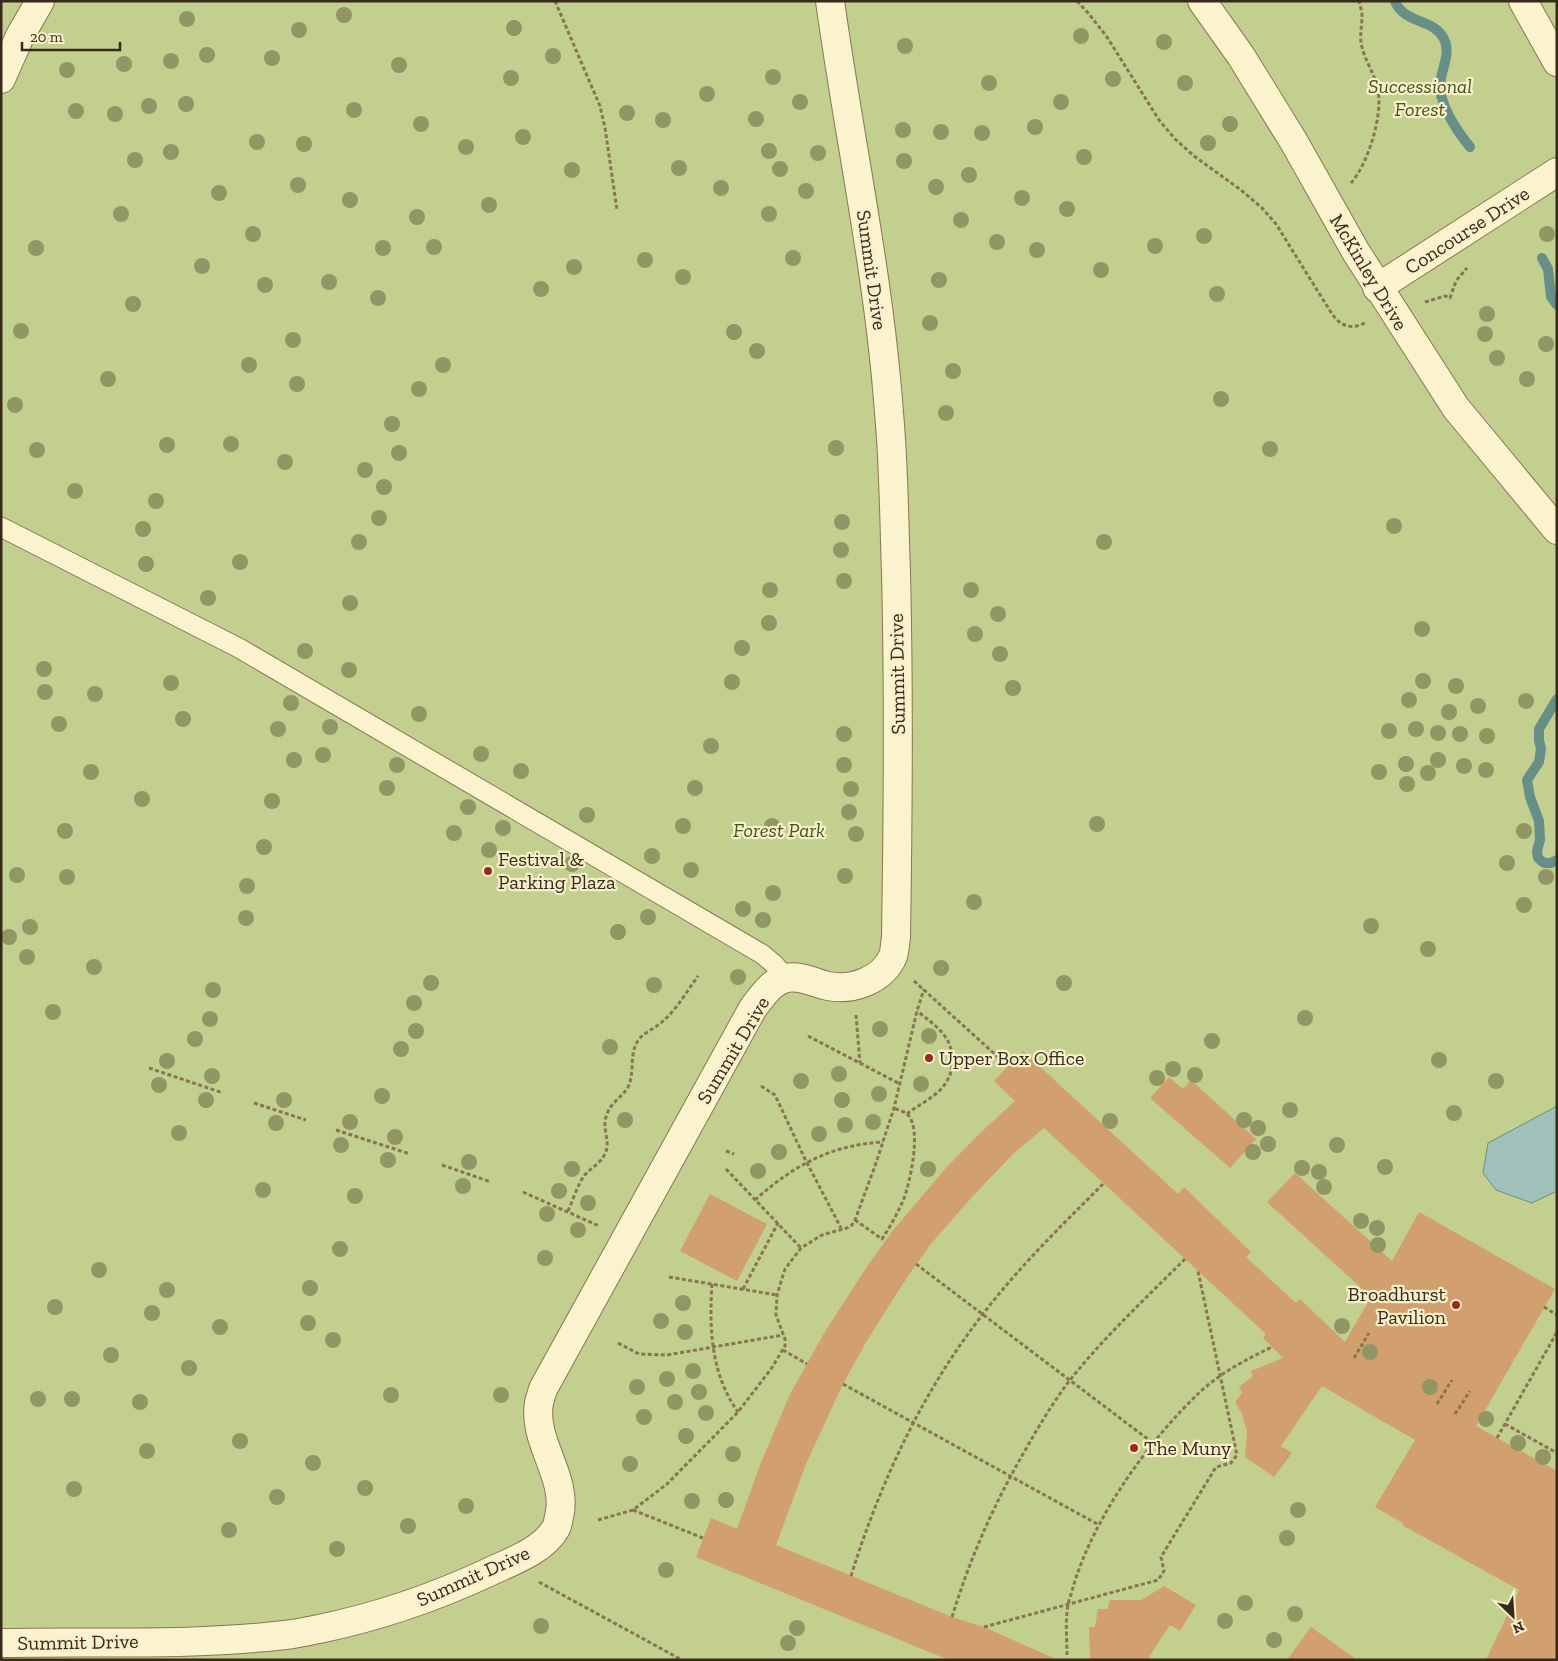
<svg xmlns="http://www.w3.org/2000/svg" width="1558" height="1661" font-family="'Zilla Slab',serif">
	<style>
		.green { fill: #c2cf8f }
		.water { fill: #9fc1ba; stroke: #678f88 }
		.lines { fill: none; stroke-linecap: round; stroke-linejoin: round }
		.stream { stroke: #678f88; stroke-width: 10 }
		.building { fill: #d2a06e }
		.lane-casing { stroke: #897554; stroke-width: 21 }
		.street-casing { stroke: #897554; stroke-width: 30 }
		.path { stroke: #897554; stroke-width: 3; stroke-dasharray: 4 2.5; stroke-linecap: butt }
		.lane { stroke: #fbf2ce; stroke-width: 19 }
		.street { stroke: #fbf2ce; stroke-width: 28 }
		.tree { fill: #919665 }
		.poi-dot { fill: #9c2920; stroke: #f8efcb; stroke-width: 2 }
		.labels { text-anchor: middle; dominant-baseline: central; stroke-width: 4.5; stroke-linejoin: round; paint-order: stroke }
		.park-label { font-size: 20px; font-style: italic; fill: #42551f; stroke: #f8efcb }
		.street-label { font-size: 20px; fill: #372a1a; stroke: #f8efcb }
		.poi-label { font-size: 20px; fill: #372a1a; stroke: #f8efcb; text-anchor: start }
	</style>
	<rect width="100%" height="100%" fill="#f1e5bb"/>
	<rect class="green" x="1" y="1" width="1556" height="1659"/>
	<polygon class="water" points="1557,1106 1557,1191 1532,1203 1496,1190 1483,1173 1488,1143"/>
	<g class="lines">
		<g class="stream">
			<path d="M1395,1C1403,23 1433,19 1443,37C1453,54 1439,71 1440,89C1443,111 1457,131 1470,147"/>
			<polyline points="1542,258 1548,269 1551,297 1557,305"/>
			<polyline points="1557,699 1539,729 1539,740 1541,749 1539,762 1527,780 1530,797 1539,821 1540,840 1537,851 1538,858 1544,863 1551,863 1557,860"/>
		</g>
	</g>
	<g class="building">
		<polygon points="1023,1051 1178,1194 1184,1187 1251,1252 1246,1257 1296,1303 1300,1299 1345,1342 1371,1297 1267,1202 1295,1173 1392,1261 1419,1212 1555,1289 1476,1426 1557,1471 1557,1660 1486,1660 1519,1590 1402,1525 1403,1523 1375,1507 1415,1440 1322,1386 1281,1446 1292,1453 1274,1477 1245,1457 1247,1431 1241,1412 1235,1402 1242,1393 1239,1387 1253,1376 1251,1371 1283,1358 1263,1338 1266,1334 1044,1128 1013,1154 972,1197 930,1245 902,1285 865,1344 843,1384 806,1464 776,1545 952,1617 984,1627 1058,1660 949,1660 696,1557 711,1518 737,1529 760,1465 790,1394 826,1330 868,1265 894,1229 946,1168 978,1135 1015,1101 994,1081"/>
		<polygon points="1169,1077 1183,1089 1191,1080 1256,1139 1230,1168 1150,1098"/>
		<polygon points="710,1194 767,1224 737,1281 680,1251"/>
		<polygon points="1164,1586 1196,1605 1180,1631 1170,1625 1147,1660 1090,1660 1089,1627 1095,1627 1098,1609 1107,1609 1110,1600 1141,1600"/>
		<polygon points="1311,1627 1357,1660 1287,1660"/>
	</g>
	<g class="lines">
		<defs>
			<polyline id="lane" points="1,527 239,648 762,954 774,964 786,978"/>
			<g id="street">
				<polyline points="1202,1 1241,56 1294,142 1356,252 1456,408 1557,530"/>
				<polyline points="1523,1 1557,62"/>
				<polyline points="1,79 20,36 40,1"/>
				<polyline points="1377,288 1557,172"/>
				<path d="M1,1643C96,1641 191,1646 285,1635C296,1634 308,1631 319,1629C377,1617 433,1598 487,1573C510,1562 543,1551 556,1528C558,1525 558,1520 559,1517C569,1478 532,1442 539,1403C540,1398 542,1393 543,1389L753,1008C762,997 771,981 787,978C800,975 815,983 828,986C852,991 883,980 893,956C895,950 895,943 896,937C898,815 899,694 896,573C894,520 894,466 889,413C879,274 849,138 830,1"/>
			</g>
		</defs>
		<use href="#lane" class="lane-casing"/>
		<use href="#street" class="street-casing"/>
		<g class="path">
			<polyline points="555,1 600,106 605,128 617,210"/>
			<path d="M1077,1L1089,14L1107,37L1159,120L1175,139L1194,156L1241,190L1262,208L1276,224L1332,314C1341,326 1350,330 1365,323"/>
			<path d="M1351,183C1368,164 1383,115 1378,90C1375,74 1365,61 1362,47C1359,36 1362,27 1362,16C1362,11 1360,6 1359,1"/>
			<polyline points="1425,302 1445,296 1450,298 1456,281 1467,268"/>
			<polyline points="914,981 1008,1066"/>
			<polyline points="856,1015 860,1063"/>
			<polyline points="808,1036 900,1084"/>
			<polyline points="149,1068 223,1093"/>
			<polyline points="761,1086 775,1095 806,1161 841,1228"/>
			<polyline points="254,1103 306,1120"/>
			<path d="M907,1114C918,1105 932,1099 942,1088C948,1081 952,1073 952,1063C954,1037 936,1026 917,1011"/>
			<polyline points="336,1130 410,1154"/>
			<polyline points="726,1151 734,1154"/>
			<polyline points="442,1165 491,1182"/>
			<polyline points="726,1169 801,1248"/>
			<polyline points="523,1192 599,1226"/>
			<path d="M755,1200C794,1165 831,1145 883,1142"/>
			<path d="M568,1211C573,1200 577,1186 584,1176C590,1168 600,1164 605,1154C611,1142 602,1129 606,1117C610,1102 621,1099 628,1087C635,1073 629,1057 637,1042C643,1032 655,1029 663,1021C677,1009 687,991 698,976"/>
			<path d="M855,1220L882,1239C890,1227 897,1214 903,1201C910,1183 922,1130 908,1115C904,1111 898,1110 894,1108"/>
			<polyline points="916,1264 1153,1443"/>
			<polyline points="669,1277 777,1295"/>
			<path d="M712,1284C709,1329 711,1374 738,1412"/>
			<polyline points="743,1289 778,1223"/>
			<polyline points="1544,1307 1557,1315"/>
			<polyline points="618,1343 639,1354 667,1355 783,1335"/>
			<polyline points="783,1350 807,1364"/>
			<polyline points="1354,1358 1369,1333"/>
			<polyline points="843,1384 1099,1525"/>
			<polyline points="1437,1404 1452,1380"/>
			<polyline points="1455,1414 1470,1391"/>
			<polyline points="1505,1424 1557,1453"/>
			<polyline points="1497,1438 1557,1332"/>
			<polyline points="633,1510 703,1538"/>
			<polyline points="598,1520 633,1510 667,1484 738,1412 771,1369 785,1346 785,1339 776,1315 777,1295 785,1269 801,1248 822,1235 847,1228 852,1225 855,1220 875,1166 894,1108 917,1011 924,989"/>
			<path d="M851,1576C880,1483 922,1392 983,1314C1019,1267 1062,1225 1104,1183"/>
			<polyline points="539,1582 682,1660"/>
			<path d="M952,1617C971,1555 995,1502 1027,1447C1040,1424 1054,1401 1070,1380C1105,1336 1146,1298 1185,1259"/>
			<polyline points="984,1627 1158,1580 1164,1571 1161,1557 1216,1467 1231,1463 1237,1455 1198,1271"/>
			<path d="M1067,1655C1067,1639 1065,1621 1068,1605C1069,1599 1072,1593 1073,1587C1094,1517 1148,1441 1201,1391C1222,1372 1247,1359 1272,1347"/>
		</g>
		<use href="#lane" class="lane"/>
		<use href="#street" class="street"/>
	</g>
	<g class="tree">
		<circle cx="344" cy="15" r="8"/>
		<circle cx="187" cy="19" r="8"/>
		<circle cx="514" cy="28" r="8"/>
		<circle cx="299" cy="30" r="8"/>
		<circle cx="1081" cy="36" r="8"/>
		<circle cx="1164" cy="42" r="8"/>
		<circle cx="905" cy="46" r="8"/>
		<circle cx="207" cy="55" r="8"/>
		<circle cx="553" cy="56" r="8"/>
		<circle cx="272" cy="58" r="8"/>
		<circle cx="171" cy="61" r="8"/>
		<circle cx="124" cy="64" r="8"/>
		<circle cx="399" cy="65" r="8"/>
		<circle cx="67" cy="70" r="8"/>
		<circle cx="773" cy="77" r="8"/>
		<circle cx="511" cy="78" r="8"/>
		<circle cx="1113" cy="79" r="8"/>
		<circle cx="989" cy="83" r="8"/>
		<circle cx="1185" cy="83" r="8"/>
		<circle cx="707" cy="94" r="8"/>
		<circle cx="800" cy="102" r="8"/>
		<circle cx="1061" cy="102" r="8"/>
		<circle cx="186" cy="104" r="8"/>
		<circle cx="149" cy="106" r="8"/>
		<circle cx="354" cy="110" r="8"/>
		<circle cx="76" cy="111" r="8"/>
		<circle cx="627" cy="113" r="8"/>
		<circle cx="115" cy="114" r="8"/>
		<circle cx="756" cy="119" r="8"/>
		<circle cx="663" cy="120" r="8"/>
		<circle cx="421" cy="124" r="8"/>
		<circle cx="1230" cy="124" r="8"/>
		<circle cx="1035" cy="127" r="8"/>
		<circle cx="903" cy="130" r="8"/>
		<circle cx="941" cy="132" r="8"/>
		<circle cx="982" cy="133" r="8"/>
		<circle cx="523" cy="137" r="8"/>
		<circle cx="257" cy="142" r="8"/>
		<circle cx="1208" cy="143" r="8"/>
		<circle cx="304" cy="144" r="8"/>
		<circle cx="466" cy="147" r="8"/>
		<circle cx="769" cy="151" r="8"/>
		<circle cx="171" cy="152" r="8"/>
		<circle cx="818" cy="153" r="8"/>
		<circle cx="1084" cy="157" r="8"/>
		<circle cx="135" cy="160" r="8"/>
		<circle cx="904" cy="161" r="8"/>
		<circle cx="679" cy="168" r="8"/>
		<circle cx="780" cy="169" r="8"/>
		<circle cx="572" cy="170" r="8"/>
		<circle cx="969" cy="175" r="8"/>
		<circle cx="298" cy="185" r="8"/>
		<circle cx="936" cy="187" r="8"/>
		<circle cx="721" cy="188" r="8"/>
		<circle cx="806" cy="191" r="8"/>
		<circle cx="219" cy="193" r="8"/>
		<circle cx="1022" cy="198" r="8"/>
		<circle cx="350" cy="200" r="8"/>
		<circle cx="489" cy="205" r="8"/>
		<circle cx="1067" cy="209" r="8"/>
		<circle cx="121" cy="214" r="8"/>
		<circle cx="769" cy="214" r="8"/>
		<circle cx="417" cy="217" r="8"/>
		<circle cx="961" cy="220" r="8"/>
		<circle cx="253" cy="234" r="8"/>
		<circle cx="1547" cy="234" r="8"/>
		<circle cx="1204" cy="236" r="8"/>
		<circle cx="997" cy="242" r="8"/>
		<circle cx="1155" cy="246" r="8"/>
		<circle cx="434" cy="247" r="8"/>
		<circle cx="36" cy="248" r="8"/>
		<circle cx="383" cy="248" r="8"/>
		<circle cx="1037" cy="250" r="8"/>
		<circle cx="793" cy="258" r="8"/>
		<circle cx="645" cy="260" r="8"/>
		<circle cx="202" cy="266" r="8"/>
		<circle cx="574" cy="267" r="8"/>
		<circle cx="1101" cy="270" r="8"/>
		<circle cx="683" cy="277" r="8"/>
		<circle cx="939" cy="280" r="8"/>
		<circle cx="329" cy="282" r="8"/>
		<circle cx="265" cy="285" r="8"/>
		<circle cx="541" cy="289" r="8"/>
		<circle cx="1217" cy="294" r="8"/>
		<circle cx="378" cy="298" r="8"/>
		<circle cx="133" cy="304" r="8"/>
		<circle cx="1487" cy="314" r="8"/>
		<circle cx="930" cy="323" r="8"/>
		<circle cx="21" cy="331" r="8"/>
		<circle cx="734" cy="332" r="8"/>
		<circle cx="1485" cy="334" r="8"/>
		<circle cx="293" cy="340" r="8"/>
		<circle cx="1546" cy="344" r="8"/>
		<circle cx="757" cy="351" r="8"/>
		<circle cx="1497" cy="358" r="8"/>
		<circle cx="249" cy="365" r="8"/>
		<circle cx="443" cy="365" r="8"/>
		<circle cx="953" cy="371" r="8"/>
		<circle cx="108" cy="379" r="8"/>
		<circle cx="1527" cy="379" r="8"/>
		<circle cx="297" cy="384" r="8"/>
		<circle cx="419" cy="389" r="8"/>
		<circle cx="1221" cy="399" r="8"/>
		<circle cx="15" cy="405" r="8"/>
		<circle cx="946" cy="413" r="8"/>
		<circle cx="392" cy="424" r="8"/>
		<circle cx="231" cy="444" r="8"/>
		<circle cx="167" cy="445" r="8"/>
		<circle cx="836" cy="448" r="8"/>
		<circle cx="1270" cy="449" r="8"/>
		<circle cx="37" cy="450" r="8"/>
		<circle cx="399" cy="453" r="8"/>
		<circle cx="285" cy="462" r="8"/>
		<circle cx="365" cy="470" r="8"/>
		<circle cx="384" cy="487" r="8"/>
		<circle cx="75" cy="491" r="8"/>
		<circle cx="156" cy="501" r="8"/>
		<circle cx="379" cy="518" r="8"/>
		<circle cx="842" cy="522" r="8"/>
		<circle cx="1394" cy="526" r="8"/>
		<circle cx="143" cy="529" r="8"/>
		<circle cx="359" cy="542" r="8"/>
		<circle cx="1104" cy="542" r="8"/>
		<circle cx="841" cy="550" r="8"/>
		<circle cx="240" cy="562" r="8"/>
		<circle cx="146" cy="564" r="8"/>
		<circle cx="844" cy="581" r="8"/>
		<circle cx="770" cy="590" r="8"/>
		<circle cx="971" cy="590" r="8"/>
		<circle cx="208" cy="598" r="8"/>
		<circle cx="350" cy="603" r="8"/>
		<circle cx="998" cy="614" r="8"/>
		<circle cx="769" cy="623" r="8"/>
		<circle cx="1422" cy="629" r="8"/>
		<circle cx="975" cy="634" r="8"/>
		<circle cx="742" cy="648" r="8"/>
		<circle cx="305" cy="651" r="8"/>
		<circle cx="1000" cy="654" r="8"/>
		<circle cx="44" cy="669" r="8"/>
		<circle cx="349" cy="670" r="8"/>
		<circle cx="1423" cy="681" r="8"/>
		<circle cx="732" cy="682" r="8"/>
		<circle cx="171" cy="683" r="8"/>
		<circle cx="1456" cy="686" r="8"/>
		<circle cx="1013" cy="688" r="8"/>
		<circle cx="45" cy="692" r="8"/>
		<circle cx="95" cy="694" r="8"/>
		<circle cx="1409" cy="700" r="8"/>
		<circle cx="1526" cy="701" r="8"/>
		<circle cx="291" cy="703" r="8"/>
		<circle cx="1478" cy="706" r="8"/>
		<circle cx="1449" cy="712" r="8"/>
		<circle cx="419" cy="714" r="8"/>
		<circle cx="183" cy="719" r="8"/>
		<circle cx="59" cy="724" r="8"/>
		<circle cx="330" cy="727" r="8"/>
		<circle cx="278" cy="729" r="8"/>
		<circle cx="1416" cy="729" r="8"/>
		<circle cx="1389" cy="731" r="8"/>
		<circle cx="1438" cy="733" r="8"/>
		<circle cx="844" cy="734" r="8"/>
		<circle cx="1460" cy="734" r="8"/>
		<circle cx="1487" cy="736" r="8"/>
		<circle cx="711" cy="746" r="8"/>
		<circle cx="481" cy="754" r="8"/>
		<circle cx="323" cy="755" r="8"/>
		<circle cx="294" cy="760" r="8"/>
		<circle cx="1438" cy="760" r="8"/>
		<circle cx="1406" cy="764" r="8"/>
		<circle cx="397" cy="765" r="8"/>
		<circle cx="844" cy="765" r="8"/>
		<circle cx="1464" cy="766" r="8"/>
		<circle cx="1486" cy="770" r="8"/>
		<circle cx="521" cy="771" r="8"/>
		<circle cx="91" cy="772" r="8"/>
		<circle cx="1379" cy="772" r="8"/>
		<circle cx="1428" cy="773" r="8"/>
		<circle cx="1407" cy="784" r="8"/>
		<circle cx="387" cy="788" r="8"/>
		<circle cx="695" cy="788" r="8"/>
		<circle cx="851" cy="789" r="8"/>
		<circle cx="142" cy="799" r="8"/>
		<circle cx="272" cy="801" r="8"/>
		<circle cx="468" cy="807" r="8"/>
		<circle cx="849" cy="812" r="8"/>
		<circle cx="587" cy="815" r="8"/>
		<circle cx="1097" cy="824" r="8"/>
		<circle cx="683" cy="826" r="8"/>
		<circle cx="772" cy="826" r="8"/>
		<circle cx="503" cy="828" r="8"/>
		<circle cx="65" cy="831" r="8"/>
		<circle cx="1524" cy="831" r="8"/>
		<circle cx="454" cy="833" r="8"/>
		<circle cx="856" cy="834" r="8"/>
		<circle cx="264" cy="847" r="8"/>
		<circle cx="489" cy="850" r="8"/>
		<circle cx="652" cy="856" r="8"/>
		<circle cx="1507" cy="863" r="8"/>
		<circle cx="572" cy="864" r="8"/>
		<circle cx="691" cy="870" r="8"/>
		<circle cx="17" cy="875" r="8"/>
		<circle cx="845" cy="876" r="8"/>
		<circle cx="67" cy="877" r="8"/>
		<circle cx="1546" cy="877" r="8"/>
		<circle cx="247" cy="886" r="8"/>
		<circle cx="773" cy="893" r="8"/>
		<circle cx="974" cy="902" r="8"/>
		<circle cx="1524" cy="905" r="8"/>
		<circle cx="743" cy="909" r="8"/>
		<circle cx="648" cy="917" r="8"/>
		<circle cx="246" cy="918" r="8"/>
		<circle cx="763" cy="920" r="8"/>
		<circle cx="1371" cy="926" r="8"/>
		<circle cx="30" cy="927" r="8"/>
		<circle cx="618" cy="932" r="8"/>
		<circle cx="9" cy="937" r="8"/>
		<circle cx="1428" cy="949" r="8"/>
		<circle cx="27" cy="957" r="8"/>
		<circle cx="94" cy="967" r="8"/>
		<circle cx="941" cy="968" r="8"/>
		<circle cx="738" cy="977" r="8"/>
		<circle cx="431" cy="983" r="8"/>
		<circle cx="1064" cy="983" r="8"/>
		<circle cx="654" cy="985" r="8"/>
		<circle cx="213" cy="990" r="8"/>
		<circle cx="414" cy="1003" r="8"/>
		<circle cx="53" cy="1012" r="8"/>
		<circle cx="1305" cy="1018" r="8"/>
		<circle cx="210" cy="1019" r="8"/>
		<circle cx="880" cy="1029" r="8"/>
		<circle cx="416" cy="1031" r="8"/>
		<circle cx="929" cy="1036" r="8"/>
		<circle cx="195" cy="1039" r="8"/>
		<circle cx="1212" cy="1041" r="8"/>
		<circle cx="610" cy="1047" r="8"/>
		<circle cx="401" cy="1049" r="8"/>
		<circle cx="1439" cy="1060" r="8"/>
		<circle cx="167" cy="1061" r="8"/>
		<circle cx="1173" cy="1069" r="8"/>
		<circle cx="839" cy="1074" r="8"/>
		<circle cx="1195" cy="1075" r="8"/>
		<circle cx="212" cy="1076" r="8"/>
		<circle cx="1157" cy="1078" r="8"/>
		<circle cx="801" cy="1081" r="8"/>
		<circle cx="1496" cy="1081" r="8"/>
		<circle cx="921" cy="1084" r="8"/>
		<circle cx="159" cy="1085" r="8"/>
		<circle cx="879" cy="1094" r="8"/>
		<circle cx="382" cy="1096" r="8"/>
		<circle cx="206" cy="1100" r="8"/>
		<circle cx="284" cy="1100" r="8"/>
		<circle cx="842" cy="1100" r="8"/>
		<circle cx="1290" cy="1110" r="8"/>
		<circle cx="1454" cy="1113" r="8"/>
		<circle cx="625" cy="1120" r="8"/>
		<circle cx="1244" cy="1120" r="8"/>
		<circle cx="1110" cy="1121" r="8"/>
		<circle cx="350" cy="1122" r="8"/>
		<circle cx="873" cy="1122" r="8"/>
		<circle cx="276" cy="1123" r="8"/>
		<circle cx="845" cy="1125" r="8"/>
		<circle cx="1258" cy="1128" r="8"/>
		<circle cx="179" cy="1133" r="8"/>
		<circle cx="819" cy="1134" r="8"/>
		<circle cx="395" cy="1137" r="8"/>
		<circle cx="1268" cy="1144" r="8"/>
		<circle cx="341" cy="1145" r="8"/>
		<circle cx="1337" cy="1145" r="8"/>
		<circle cx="779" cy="1152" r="8"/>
		<circle cx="1253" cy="1152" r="8"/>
		<circle cx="388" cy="1160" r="8"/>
		<circle cx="469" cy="1162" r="8"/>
		<circle cx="1385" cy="1167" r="8"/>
		<circle cx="1302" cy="1168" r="8"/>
		<circle cx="572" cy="1169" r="8"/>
		<circle cx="928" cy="1169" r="8"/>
		<circle cx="758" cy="1171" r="8"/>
		<circle cx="1319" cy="1172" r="8"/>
		<circle cx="463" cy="1186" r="8"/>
		<circle cx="1324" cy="1187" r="8"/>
		<circle cx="263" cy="1190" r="8"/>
		<circle cx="559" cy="1191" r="8"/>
		<circle cx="355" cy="1196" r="8"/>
		<circle cx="588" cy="1203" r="8"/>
		<circle cx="547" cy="1214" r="8"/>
		<circle cx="1361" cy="1221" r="8"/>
		<circle cx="1377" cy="1228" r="8"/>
		<circle cx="578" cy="1230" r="8"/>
		<circle cx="1378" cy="1245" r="8"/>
		<circle cx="340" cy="1249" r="8"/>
		<circle cx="545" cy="1258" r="8"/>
		<circle cx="99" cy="1270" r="8"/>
		<circle cx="310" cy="1288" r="8"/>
		<circle cx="167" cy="1290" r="8"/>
		<circle cx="683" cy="1303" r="8"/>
		<circle cx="55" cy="1307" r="8"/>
		<circle cx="152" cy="1313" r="8"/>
		<circle cx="661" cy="1321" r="8"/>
		<circle cx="308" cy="1323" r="8"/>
		<circle cx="1342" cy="1326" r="8"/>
		<circle cx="220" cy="1327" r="8"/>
		<circle cx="685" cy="1332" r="8"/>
		<circle cx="333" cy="1340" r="8"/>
		<circle cx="1370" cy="1352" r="8"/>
		<circle cx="111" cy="1355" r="8"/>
		<circle cx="189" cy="1368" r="8"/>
		<circle cx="693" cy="1371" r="8"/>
		<circle cx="667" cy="1379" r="8"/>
		<circle cx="637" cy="1387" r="8"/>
		<circle cx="1430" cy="1387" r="8"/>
		<circle cx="699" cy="1392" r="8"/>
		<circle cx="391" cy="1395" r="8"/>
		<circle cx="501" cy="1395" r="8"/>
		<circle cx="38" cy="1399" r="8"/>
		<circle cx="72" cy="1399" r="8"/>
		<circle cx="140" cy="1402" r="8"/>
		<circle cx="675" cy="1402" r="8"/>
		<circle cx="706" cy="1413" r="8"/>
		<circle cx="644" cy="1417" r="8"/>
		<circle cx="1486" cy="1419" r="8"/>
		<circle cx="686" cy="1436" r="8"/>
		<circle cx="240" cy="1441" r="8"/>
		<circle cx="1518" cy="1443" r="8"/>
		<circle cx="147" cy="1451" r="8"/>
		<circle cx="733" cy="1454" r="8"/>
		<circle cx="1543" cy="1457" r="8"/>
		<circle cx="313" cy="1463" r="8"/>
		<circle cx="630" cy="1464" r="8"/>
		<circle cx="365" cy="1488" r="8"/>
		<circle cx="74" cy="1489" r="8"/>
		<circle cx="277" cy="1497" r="8"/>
		<circle cx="726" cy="1500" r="8"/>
		<circle cx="692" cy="1501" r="8"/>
		<circle cx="466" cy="1506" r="8"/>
		<circle cx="1298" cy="1510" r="8"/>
		<circle cx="408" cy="1526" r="8"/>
		<circle cx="229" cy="1530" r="8"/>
		<circle cx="1287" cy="1538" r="8"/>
		<circle cx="337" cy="1549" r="8"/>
		<circle cx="666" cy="1570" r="8"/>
		<circle cx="1245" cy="1603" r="8"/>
		<circle cx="1295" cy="1614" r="8"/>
		<circle cx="1225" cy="1621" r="8"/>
		<circle cx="541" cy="1626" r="8"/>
		<circle cx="797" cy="1628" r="8"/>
		<circle cx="1274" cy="1640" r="8"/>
		<circle cx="788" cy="1643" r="8"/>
	</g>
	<g class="poi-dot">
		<circle cx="488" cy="871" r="5"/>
		<circle cx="929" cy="1058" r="5"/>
		<circle cx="1456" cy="1305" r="5"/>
		<circle cx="1134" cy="1448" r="5"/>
	</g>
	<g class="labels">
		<g class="park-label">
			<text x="1420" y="86">Successional<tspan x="1420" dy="23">Forest</tspan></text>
			<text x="779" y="830">Forest Park</text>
		</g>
		<g class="street-label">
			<text transform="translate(1467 230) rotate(-33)">Concourse Drive</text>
			<text transform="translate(872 270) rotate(82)">Summit Drive</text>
			<text transform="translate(1369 272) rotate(59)">McKinley Drive</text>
			<text transform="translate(897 674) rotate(-91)">Summit Drive</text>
			<text transform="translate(733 1050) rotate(-59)">Summit Drive</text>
			<text transform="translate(473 1576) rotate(-24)">Summit Drive</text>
			<text transform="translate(78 1642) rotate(-1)">Summit Drive</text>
		</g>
		<g class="poi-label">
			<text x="498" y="859">Festival &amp;<tspan x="498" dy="23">Parking Plaza</tspan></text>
			<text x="939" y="1058">Upper Box Office</text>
			<text x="1446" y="1294" text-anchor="end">Broadhurst<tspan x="1446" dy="23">Pavilion</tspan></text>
			<text x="1144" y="1448">The Muny</text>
		</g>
	</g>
	<rect width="1558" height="1661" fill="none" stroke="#372a1a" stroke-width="5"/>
	<g transform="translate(1513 1616) rotate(155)" stroke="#f8efcb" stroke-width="4" paint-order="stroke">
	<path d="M0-4L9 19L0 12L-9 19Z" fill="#372a1a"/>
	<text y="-8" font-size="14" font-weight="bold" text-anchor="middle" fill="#372a1a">N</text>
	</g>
	<path d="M22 42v8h98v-8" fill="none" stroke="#372a1a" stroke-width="2.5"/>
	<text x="30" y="42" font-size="15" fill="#372a1a" stroke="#f8efcb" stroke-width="4" paint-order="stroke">20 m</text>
</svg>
